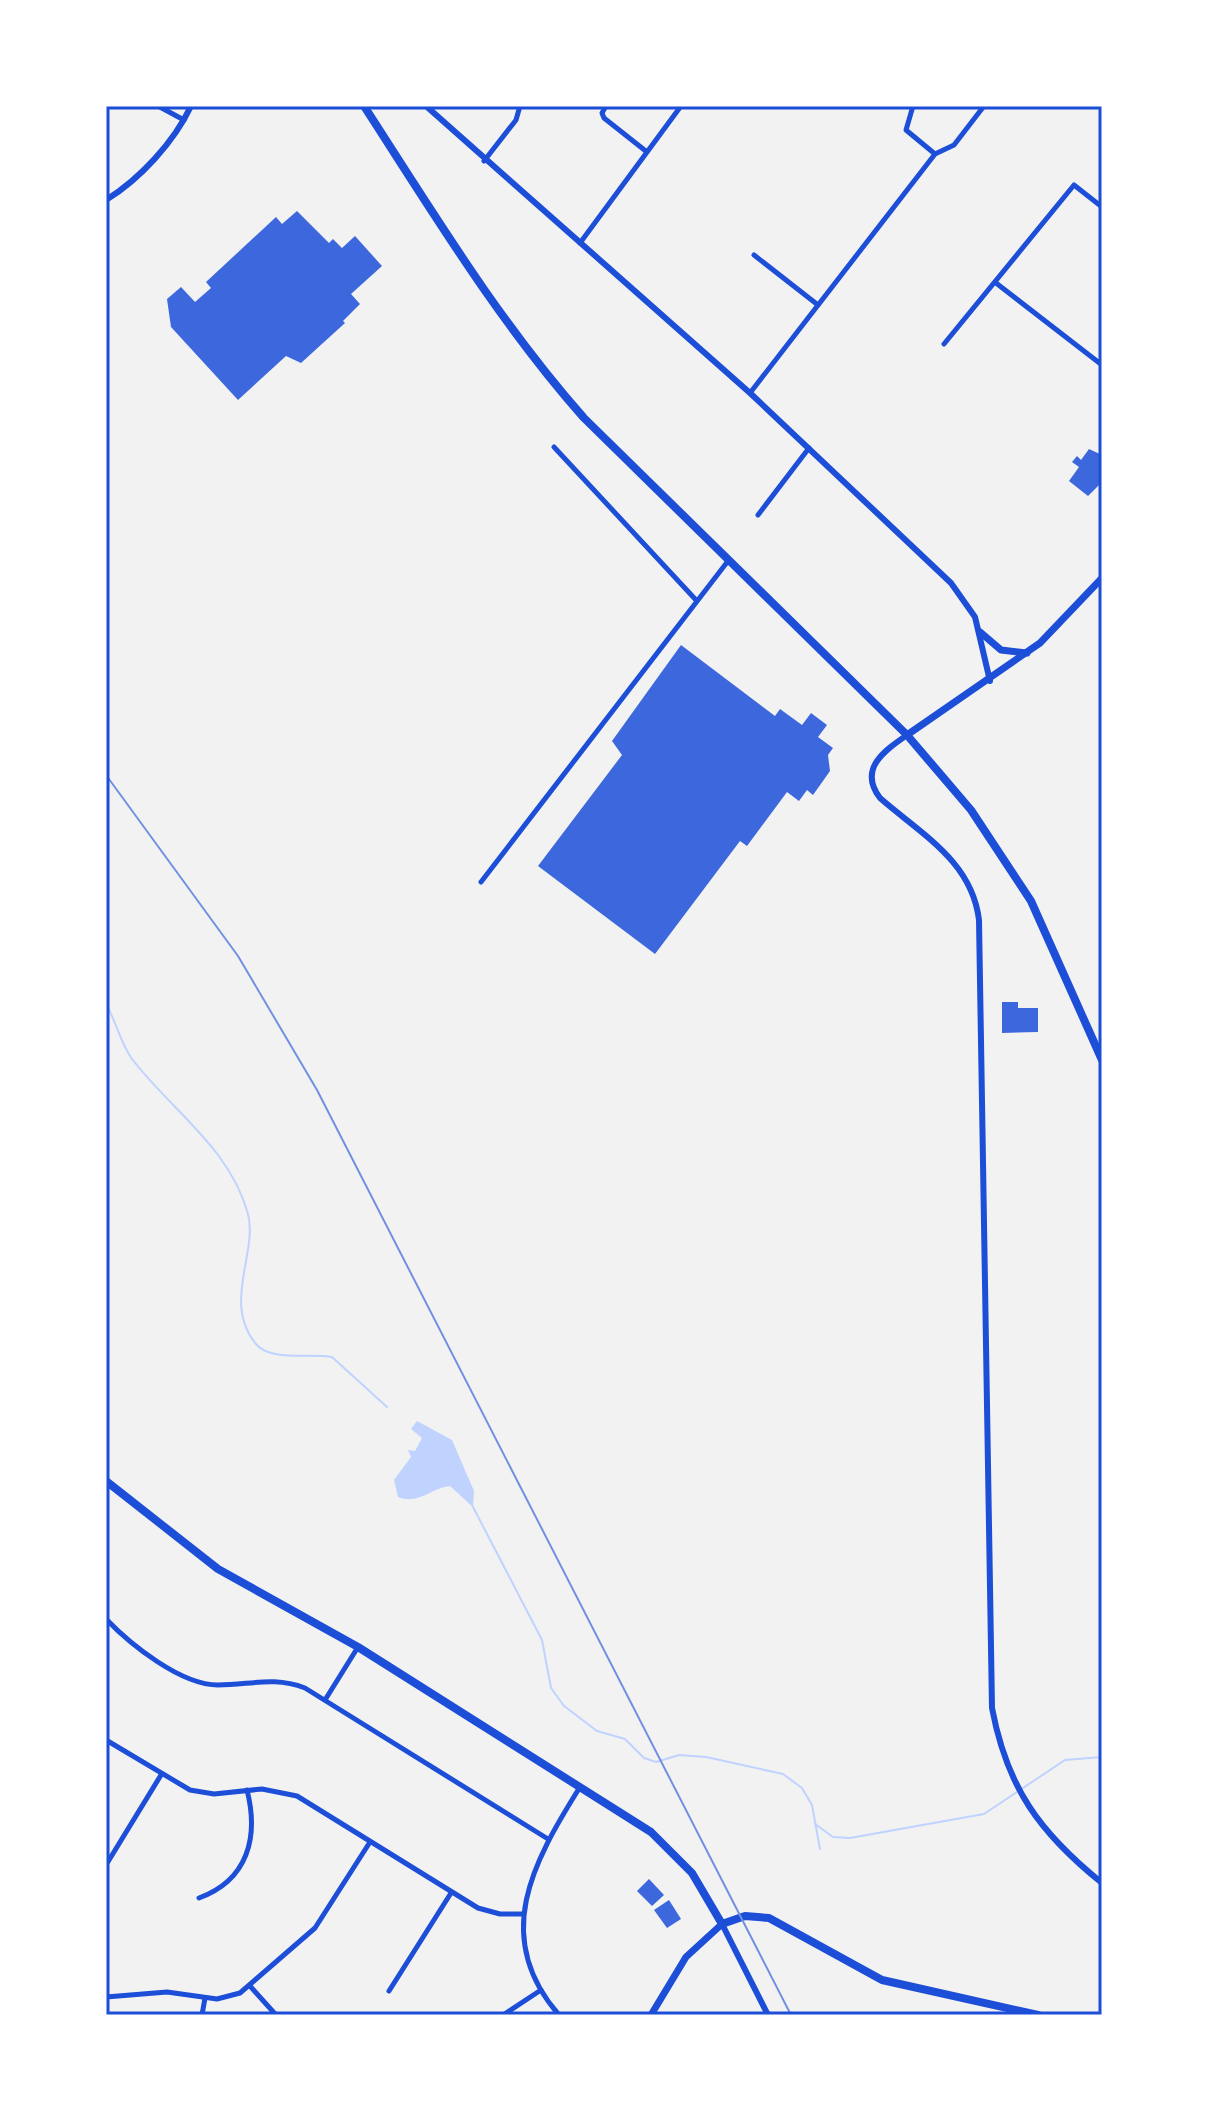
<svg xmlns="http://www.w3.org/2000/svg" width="1208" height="2121" font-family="Quicksand,sans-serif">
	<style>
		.water { fill: #bfd3fe }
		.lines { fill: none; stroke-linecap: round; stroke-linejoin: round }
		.stream { stroke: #bfd3fe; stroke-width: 2 }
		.building { fill: #3d67dc }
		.minor { stroke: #1d4ed8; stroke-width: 5 }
		.tertiary { stroke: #1d4ed8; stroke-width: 6 }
		.secondary { stroke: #1d4ed8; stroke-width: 7 }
		.primary { stroke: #1d4ed8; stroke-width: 8 }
		.trunk { stroke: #1d4ed8; stroke-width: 8 }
		.rail { stroke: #7290e2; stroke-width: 2 }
		.neatline { fill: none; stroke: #1d4ed8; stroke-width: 3 }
	</style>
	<rect width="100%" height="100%" fill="#f2f2f2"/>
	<path class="water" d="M417,1421L452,1440L474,1491L473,1507L450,1486C431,1488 419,1505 398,1497L394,1480L411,1457L408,1450L415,1451L422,1438L411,1429Z"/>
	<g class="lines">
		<g class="stream">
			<path d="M106,1004C116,1021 121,1044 132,1059C172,1111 230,1148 248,1214C258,1252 222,1304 256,1344C271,1362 311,1353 332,1357L387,1407"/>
			<polyline points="472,1505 542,1640 551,1688 564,1706 597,1731 625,1739 644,1758 656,1762 679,1755 706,1757 783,1774 802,1788 812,1805 820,1849"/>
			<polyline points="815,1824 833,1837 850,1838 984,1814 1065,1760 1102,1757"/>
		</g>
	</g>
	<g class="building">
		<polygon points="297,211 329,243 333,239 342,248 355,236 382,266 351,294 360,304 343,321 345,323 301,363 286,356 238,400 171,327 167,299 181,287 195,302 211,288 206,282 276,217 282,224"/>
		<polygon points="1089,449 1102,455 1102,482 1088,496 1069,481 1079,467 1072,462 1077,456 1081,460"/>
		<polygon points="681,645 775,716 780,709 802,725 811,713 827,725 818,737 833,748 828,755 830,771 813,795 807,790 799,801 787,792 747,846 740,841 655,954 538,866 622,755 612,741"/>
		<polygon points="1002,1002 1018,1002 1018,1008 1038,1008 1038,1032 1002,1033"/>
		<polygon points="649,1879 664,1895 652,1906 637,1891"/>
		<polygon points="669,1900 681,1919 667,1928 654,1910"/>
	</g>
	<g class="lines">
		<g class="minor">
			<polyline points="158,106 184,120"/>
			<polyline points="606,106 602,113 604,118 647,152"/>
			<polyline points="913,106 906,130 935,154"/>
			<polyline points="484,161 516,120 520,106"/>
			<polyline points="580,243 681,106"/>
			<polyline points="754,255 818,305"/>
			<polyline points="996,283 1102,365"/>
			<polyline points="944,344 1074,185 1102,207"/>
			<polyline points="750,393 935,154 954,145 984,106"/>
			<polyline points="554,447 696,600"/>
			<polyline points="758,515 809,448"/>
			<polyline points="481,882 728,561"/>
			<path d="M106,1619C131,1645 181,1685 218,1685C250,1685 273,1676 305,1688L548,1839"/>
			<polyline points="325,1700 358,1647"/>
			<polyline points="106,1740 190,1790 214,1794 262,1789 297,1796 478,1908 500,1914 523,1914"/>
			<polyline points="106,1865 161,1775"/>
			<path d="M199,1898C248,1880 259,1837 247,1790"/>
			<polyline points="250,1986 276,2015"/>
			<polyline points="389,1991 451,1893"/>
			<polyline points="106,1997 167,1992 217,1999 240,1993 315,1928 370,1842"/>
			<polyline points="202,2015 205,1998"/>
			<polyline points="503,2015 541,1990"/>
			<path d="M559,2015C491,1937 533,1862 580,1787"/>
		</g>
		<g class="tertiary">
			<polyline points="426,106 750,393 951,583 975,617 990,681"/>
			<path d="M106,200C140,179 174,142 191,106"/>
			<path d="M907,735C884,751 858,769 880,798C921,834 972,861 979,920L992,1708C1007,1788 1040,1833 1102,1883"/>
			<polyline points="722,1924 768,2015"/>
		</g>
		<g class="secondary">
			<polyline points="980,632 1001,650 1027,653"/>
			<polyline points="907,735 1040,643 1102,578"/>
			<polyline points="651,2015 686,1957 722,1924"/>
		</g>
		<polyline class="primary" points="106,1481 218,1569 358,1647 651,1832 692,1873 722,1924 745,1916 769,1918 882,1980 1038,2015"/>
		<path class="trunk" d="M364,106C434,214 499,322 584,418L907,735L971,810L1031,901L1102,1060"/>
		<polyline class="rail" points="106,775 238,956 317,1090 791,2015"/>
	</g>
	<rect width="1208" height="2121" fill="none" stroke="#ffffff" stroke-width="216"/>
	<rect x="108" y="108" width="992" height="1905" class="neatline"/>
</svg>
